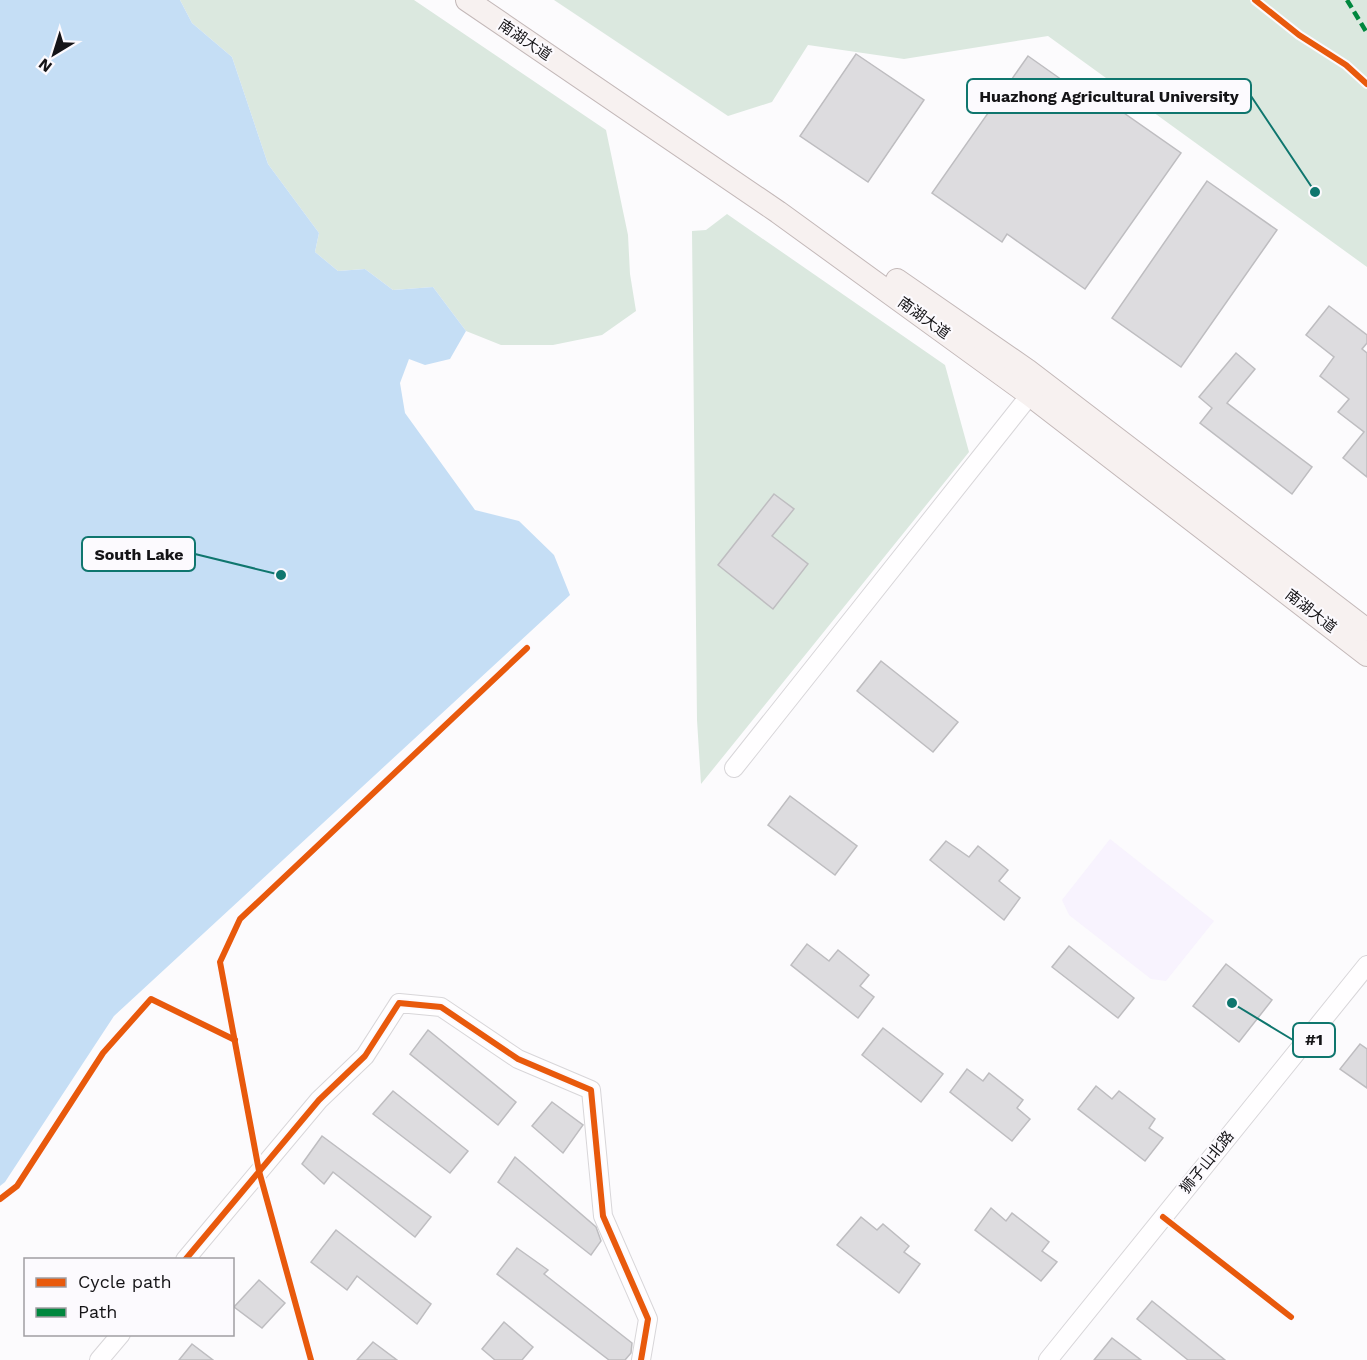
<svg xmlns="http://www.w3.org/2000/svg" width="1367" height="1360" font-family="'Work Sans','Noto Sans SC',sans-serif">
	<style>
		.built { fill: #f8f3fe }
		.green { fill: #dbe8df }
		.water { fill: #c5def5 }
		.building { fill: #dddcdf; stroke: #bebdc0; stroke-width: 1.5 }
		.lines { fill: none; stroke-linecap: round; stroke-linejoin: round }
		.minor-casing { stroke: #d8d6d9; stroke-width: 20 }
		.major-casing { stroke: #c3b8b8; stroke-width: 24 }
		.minor { stroke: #fffeff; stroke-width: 18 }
		.major { stroke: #f7f1f0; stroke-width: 22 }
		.quiet { stroke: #00873e; stroke-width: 4.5; stroke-dasharray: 9 4.5; stroke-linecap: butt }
		.cycleway-casing { stroke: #fcfafe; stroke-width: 10 }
		.cycleway { stroke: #e8590c; stroke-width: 6 }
		.labels { text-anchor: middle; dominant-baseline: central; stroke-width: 4.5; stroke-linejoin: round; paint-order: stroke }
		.street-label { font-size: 15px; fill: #151417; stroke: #fcfafe }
		.leader { fill: none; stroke: #0f766e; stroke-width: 2 }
		.callout-dot { fill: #0f766e; stroke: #fcfafe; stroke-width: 2 }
		.callout { fill: #fcfafe; stroke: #0f766e; stroke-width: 2 }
		.callout-label { font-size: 16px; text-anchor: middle; font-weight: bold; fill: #151417 }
	</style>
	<rect width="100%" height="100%" fill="#fcfbfd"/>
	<polygon class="built" points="1110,839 1214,921 1166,981 1151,979 1069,915 1062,900"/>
	<g class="green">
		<polygon points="180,0 414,0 606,130 628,235 630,274 636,311 602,335 553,345 501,345 466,331 433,287 393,290 365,269 338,271 315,252 319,233 268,164 232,57 192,23"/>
		<polygon points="554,0 1367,0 1367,267 1048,36 904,59 808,45 772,102 728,116"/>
		<polygon points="727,214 945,365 969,452 701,784 697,720 692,231 706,230"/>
	</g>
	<polygon class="water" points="0,0 180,0 192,23 232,57 268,164 319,233 315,252 338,271 365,269 393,290 433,287 466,331 450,359 425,365 409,359 400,383 405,413 475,510 519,521 554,555 570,595 114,1016 5,1182 0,1186"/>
	<g class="building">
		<polygon points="856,54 924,100 868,182 800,136"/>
		<polygon points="1028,56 1106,111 1111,104 1181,153 1085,289 1007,234 1002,242 932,193"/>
		<polygon points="1207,181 1277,230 1181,367 1112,318"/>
		<polygon points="1329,306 1367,335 1367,343 1362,349 1367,353 1367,477 1343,458 1364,432 1338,412 1349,399 1320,376 1334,357 1306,335"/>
		<polygon points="1236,353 1255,369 1227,403 1312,467 1292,494 1200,423 1212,408 1199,397"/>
		<polygon points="774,494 794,509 772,536 808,564 773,609 718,565"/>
		<polygon points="881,661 958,722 933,752 857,691"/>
		<polygon points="790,796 857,846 835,875 768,825"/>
		<polygon points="946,841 969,857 978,846 1008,870 999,881 1020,898 1004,920 930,860"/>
		<polygon points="807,944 829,961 838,950 869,975 860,986 874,997 858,1018 791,965"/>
		<polygon points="1069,946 1134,998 1118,1018 1052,967"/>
		<polygon points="1226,964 1272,1000 1239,1042 1193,1006"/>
		<polygon points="883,1028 943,1074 921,1102 862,1055"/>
		<polygon points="428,1030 516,1102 498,1125 410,1054"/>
		<polygon points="1360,1044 1367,1049 1367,1088 1340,1069"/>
		<polygon points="967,1069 983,1081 989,1073 1023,1100 1017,1108 1030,1119 1012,1141 950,1092"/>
		<polygon points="1096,1086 1112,1099 1119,1091 1155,1119 1149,1128 1163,1138 1145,1161 1078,1109"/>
		<polygon points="393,1091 468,1151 450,1173 373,1114"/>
		<polygon points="552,1102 583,1125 563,1153 532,1126"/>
		<polygon points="322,1136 431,1217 415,1237 333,1172 324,1184 302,1164"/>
		<polygon points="515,1157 596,1227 601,1241 591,1255 498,1182"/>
		<polygon points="991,1208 1006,1221 1012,1213 1049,1242 1042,1251 1057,1262 1041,1281 975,1230"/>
		<polygon points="861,1217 877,1230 883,1224 909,1246 904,1252 920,1264 899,1293 837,1245"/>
		<polygon points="336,1230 431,1304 417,1324 357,1276 347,1290 311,1262"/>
		<polygon points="517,1248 548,1270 544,1274 632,1343 631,1353 625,1360 609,1360 497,1274"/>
		<polygon points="259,1280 285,1303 262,1328 234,1307"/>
		<polygon points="1152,1301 1225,1360 1188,1360 1137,1319"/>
		<polygon points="504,1322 533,1347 522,1360 495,1360 482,1349"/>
		<polygon points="1112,1338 1141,1360 1094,1360"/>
		<polygon points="373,1342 397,1360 357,1360"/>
		<polygon points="192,1344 213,1360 179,1360"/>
	</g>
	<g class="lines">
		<defs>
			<g id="minor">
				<polyline points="734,768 1030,395"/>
				<polyline points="185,1260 319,1100 365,1056 399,1003 441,1007 518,1059 591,1090 603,1216 648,1319 641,1360"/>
				<polyline points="99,1360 121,1334"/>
				<polyline points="1048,1360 1367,965"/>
			</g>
			<g id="major">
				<polyline points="467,0 778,212 1030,395 1367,655"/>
				<polyline points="897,280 1027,370 1367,630"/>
			</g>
		</defs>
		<use href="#minor" class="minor-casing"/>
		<use href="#major" class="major-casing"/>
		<use href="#minor" class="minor"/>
		<use href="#major" class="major"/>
		<polyline class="quiet" points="1347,0 1367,33"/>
		<defs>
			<g id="cycleway">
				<polyline points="1255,0 1299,35 1346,65 1367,84"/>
				<polyline points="0,1199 17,1186 103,1053 151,999 235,1040"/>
				<polyline points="1163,1217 1291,1317"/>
				<polyline points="185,1260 319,1100 365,1056 399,1003 441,1007 518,1059 591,1090 603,1216 648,1319 641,1360"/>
				<polyline points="311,1360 259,1171 220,962 240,919 527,648"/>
			</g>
		</defs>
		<use href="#cycleway" class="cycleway-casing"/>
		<use href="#cycleway" class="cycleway"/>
	</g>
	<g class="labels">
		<g class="street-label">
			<text transform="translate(525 40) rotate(34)">南湖大道</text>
			<text transform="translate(924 318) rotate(36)">南湖大道</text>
			<text transform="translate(1311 611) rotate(38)">南湖大道</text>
			<text transform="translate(1207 1162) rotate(-51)">狮子山北路</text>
		</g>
	</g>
	<path class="leader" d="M1315 192L1251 96M281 575L195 554M1232 1003L1293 1040"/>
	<g class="callout-dot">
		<circle cx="1315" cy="192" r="6"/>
		<circle cx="281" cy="575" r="6"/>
		<circle cx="1232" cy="1003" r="6"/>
	</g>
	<g class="callout">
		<rect x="967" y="79" width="284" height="34" rx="6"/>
		<rect x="82" y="537" width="113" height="34" rx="6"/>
		<rect x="1293" y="1023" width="42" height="34" rx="6"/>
	</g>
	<g class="callout-label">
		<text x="1109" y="102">Huazhong Agricultural University</text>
		<text x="139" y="560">South Lake</text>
		<text x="1314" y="1045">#1</text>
	</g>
	<rect x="24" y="1258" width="210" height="78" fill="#fcfafe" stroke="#a09ea2" stroke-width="1.5"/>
	<rect x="36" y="1278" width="30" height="9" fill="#e8590c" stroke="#a09ea2" stroke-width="1.5"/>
	<text x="78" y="1288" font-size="18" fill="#151417">Cycle path</text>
	<rect x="36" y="1308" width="30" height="9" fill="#00873e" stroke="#a09ea2" stroke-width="1.5"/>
	<text x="78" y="1318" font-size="18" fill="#151417">Path</text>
	<g transform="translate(54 54) rotate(218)" stroke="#fcfafe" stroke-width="4.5" paint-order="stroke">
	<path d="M0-4.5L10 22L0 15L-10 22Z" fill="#151417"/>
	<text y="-9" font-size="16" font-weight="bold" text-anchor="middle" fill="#151417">N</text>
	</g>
</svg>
